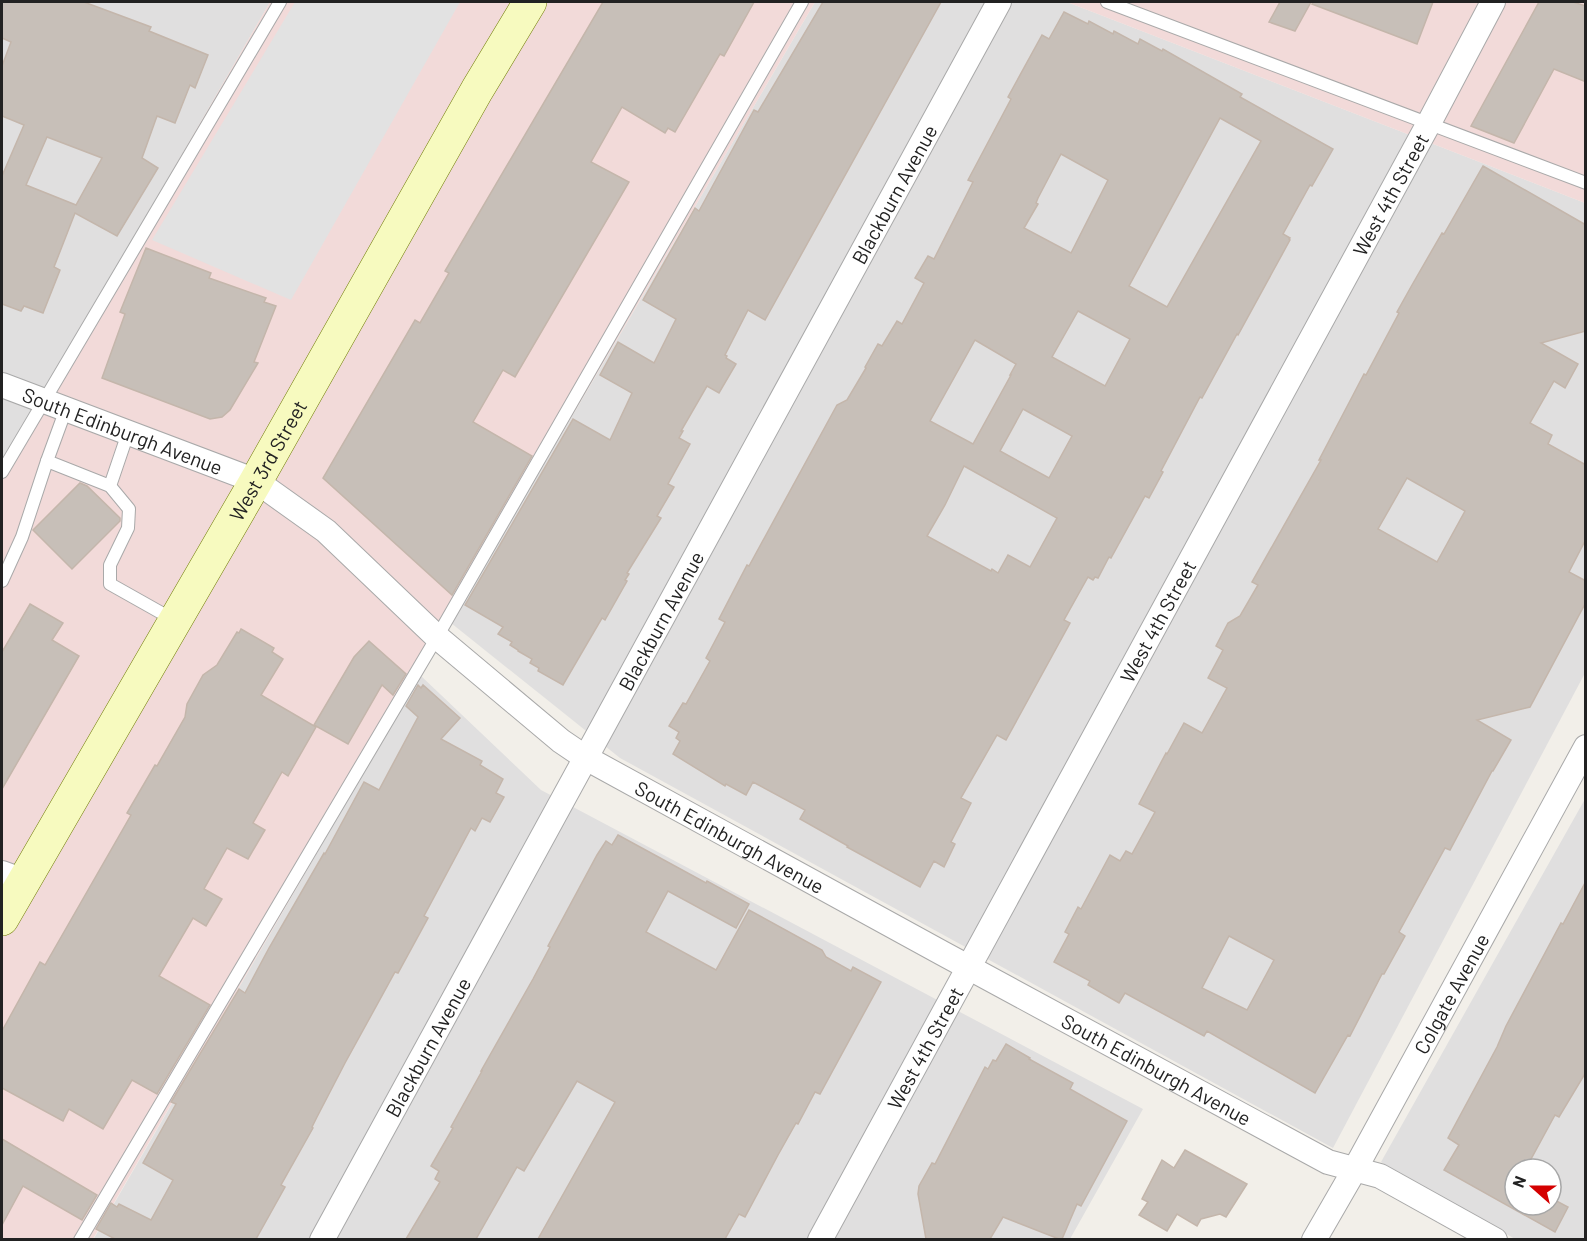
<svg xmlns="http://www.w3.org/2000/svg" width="1587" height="1241" font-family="Barlow,sans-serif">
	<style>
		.residential { fill: #e0dfdf; fill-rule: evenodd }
		.commercial { fill: #f2dad9 }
		.parking { fill: #e2e2e2 }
		.building { fill: #c7bfb8; stroke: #c4b6ab; stroke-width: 1.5; fill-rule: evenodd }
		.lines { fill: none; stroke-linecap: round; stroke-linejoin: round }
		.service-casing { stroke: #a9a9a9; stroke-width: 14 }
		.minor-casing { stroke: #a9a9a9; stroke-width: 26 }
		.secondary-casing { stroke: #707d05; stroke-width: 34 }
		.service { stroke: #fff; stroke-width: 12 }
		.minor { stroke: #fff; stroke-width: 24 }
		.secondary { stroke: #f7fabf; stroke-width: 33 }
		.labels { text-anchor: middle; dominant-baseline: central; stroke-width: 4.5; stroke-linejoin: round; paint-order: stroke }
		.street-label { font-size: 20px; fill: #222; stroke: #fff }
	</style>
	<rect width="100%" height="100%" fill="#f2efe9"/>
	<g class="residential">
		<polygon points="2,2 270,2 2,466"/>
		<polygon points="815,2 1067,2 1585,203 1585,673 1333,1148 620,758 451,623"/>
		<polygon points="420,675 541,790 1143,1109 1070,1239 93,1240"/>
		<path d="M1585,799V1239H1515L1381,1162ZM1515,1169H1551V1205H1515Z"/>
	</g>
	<g class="commercial">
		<polygon points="270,2 815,2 420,675 93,1239 2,1240 2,466"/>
		<polygon points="1067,2 1585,2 1585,203"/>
	</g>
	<polygon class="parking" points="295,2 460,2 291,300 152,240"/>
	<g class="building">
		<path d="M2,2H84L151,27L149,31L208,55L195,88L190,85L175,123L157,116L142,158L158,168L117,236L75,213L54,267L60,270L43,313L24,306L21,311L2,304V176L24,125L2,116V66L11,42L2,38ZM47,137L102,158L76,205L26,185Z"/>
		<polygon points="603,2 754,2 724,56 720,54 675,132 668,128 665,133 622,107 591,162 629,182 515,377 503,370 473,422 532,456 452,595 323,478 415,320 420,323 449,273 445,271"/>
		<polygon points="823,2 941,2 765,320 748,310 725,355 727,356 726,358 736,364 719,393 707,386 681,431 683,431 679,438 690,444 668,484 674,487 657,516 661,518 627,573 629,574 625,580 627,581 605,620 602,618 563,685 538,671 539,668 530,663 532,659 518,651 518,650 510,645 512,642 498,634 503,627 465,605 573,419 610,440 632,393 600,375 618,342 654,363 676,319 643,300 695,208 699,211 754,110 758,112"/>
		<polygon points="1280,2 1311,2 1295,31 1269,22"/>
		<polygon points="1313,2 1433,2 1417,44 1312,4"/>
		<polygon points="1539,2 1573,2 1586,6 1586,82 1554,69 1514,143 1471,126"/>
		<path d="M1064,12L1088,24L1089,21L1113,34L1114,31L1138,44L1140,39L1162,51L1163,49L1242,94L1240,97L1333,149L1312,186L1310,185L1283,234L1290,238L1289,239L1290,240L1238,335L1237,334L1202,398L1200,397L1161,471L1163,472L1149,498L1145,496L1111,558L1109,557L1098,578L1095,577L1093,580L1088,577L1064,620L1070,623L1006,740L997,735L961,798L971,803L951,842L955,844L944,867L934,861L920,887L847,847L848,846L800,819L805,810L753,782L746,795L726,784L725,786L673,754L680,741L676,738L679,732L669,726L683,703L686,704L710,661L706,658L725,622L719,619L747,565L749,566L837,405L847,400L866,368L865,367L878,344L882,346L897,321L902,324L924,283L915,278L928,256L934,259L973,182L968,180L1011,99L1008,97L1042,35L1049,39ZM1220,118L1261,141L1167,307L1129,286ZM1061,154L1108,180L1071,253L1024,228L1038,204L1036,203L1038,198ZM1078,311L1130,339L1105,386L1052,357ZM975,340L1016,364L1010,375H1011L973,444L930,421ZM1023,409L1072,436L1049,478L1000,451ZM964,466L1057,518L1030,567L1008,555L998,573L992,569L991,571L927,536L945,505Z"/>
		<path d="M1483,166L1586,225V331L1541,343L1578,364L1565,388L1554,381L1530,423L1552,435L1548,444L1586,465V539L1569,572L1586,581V602L1530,707L1477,720L1511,740L1493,771H1492L1450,850L1445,848L1399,932L1405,936L1384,974H1382L1350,1036L1348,1035L1315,1093L1207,1031L1204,1036L1125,993L1119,1003L1088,985L1090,981L1054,962L1069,934L1065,932L1078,907L1081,909L1110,855L1120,861L1126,851L1132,854L1155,812L1139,804L1166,753L1167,754L1184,723L1202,733L1227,688L1208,678L1223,650L1216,646L1228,623L1240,616L1258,585L1252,582L1321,460H1319L1352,397L1364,374L1366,375L1399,313L1397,312L1412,285L1442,233L1444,234ZM1407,478L1465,511L1437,562L1378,529ZM1229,936L1274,960L1247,1010L1202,988Z"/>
		<polygon points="146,248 211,273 209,278 266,298 264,302 276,306 254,362 258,363 230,410 222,417 210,419 102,378 125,314 120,312"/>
		<polygon points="80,483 87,486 120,518 120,521 72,569 33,530"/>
		<polygon points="30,604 63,623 52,640 79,656 2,789 2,652"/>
		<polygon points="241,629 274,648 272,652 283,659 261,695 316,727 288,776 282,772 253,823 265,830 248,859 227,848 204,889 222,899 206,926 193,918 159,976 210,1005 157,1094 132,1080 103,1129 69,1109 63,1121 2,1088 2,1031 40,962 45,965 131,815 127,813 155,765 157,766 185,717 187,704 203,675 217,665 237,632 239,633"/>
		<polygon points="369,641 406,674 393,695 382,685 348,744 314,725 354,657"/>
		<polygon points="418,685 421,688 423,685 460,718 441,739 482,761 480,765 503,779 496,793 504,797 490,822 482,818 475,831 471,828 424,916 428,918 398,973 395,972 345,1063 317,1117 312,1127 313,1128 281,1185 285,1187 256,1239 115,1239 96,1229 111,1203 117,1207 119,1204 151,1220 173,1180 143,1163 176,1104 171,1102 239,989 245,993 269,948 324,853 325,854 364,782 379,790 418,717 406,706"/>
		<polygon points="618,835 706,883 707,881 749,904 736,928 668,891 646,932 716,970 749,910 822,950 826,957 851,971 853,967 881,982 820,1094 815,1092 798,1124 796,1123 778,1155 745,1217 739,1214 725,1239 538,1239 615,1102 577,1081 524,1171 517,1167 476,1239 406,1239 440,1182 435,1179 439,1171 431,1166 453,1128 451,1127 482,1071 481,1071 533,979 550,947 548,946 597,855 606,841 612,845"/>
		<polygon points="1586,881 1586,1072 1559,1117 1555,1115 1530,1161 1543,1168 1543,1169 1515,1169 1515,1205 1551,1205 1551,1198 1568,1207 1555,1232 1444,1170 1459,1145 1448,1138 1497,1047 1506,1026 1561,923 1563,924"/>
		<polygon points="1006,1044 1030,1058 1029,1059 1073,1083 1070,1089 1127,1121 1081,1206 1077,1204 1062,1239 1059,1239 1003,1217 990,1239 926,1239 918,1194 919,1186 932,1163 935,1164 985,1067 988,1069 993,1060 996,1061"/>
		<polygon points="2,1139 97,1195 82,1220 23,1186 2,1225"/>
		<polygon points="1185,1150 1247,1184 1226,1217 1220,1214 1201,1219 1197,1226 1177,1214 1167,1231 1139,1215 1148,1202 1142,1199 1162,1160 1174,1168"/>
	</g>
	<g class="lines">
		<defs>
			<g id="service">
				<polyline points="1107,2 1586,183"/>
				<polyline points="66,409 47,461 110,486 129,509 128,528 110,565 110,584 174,620"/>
				<polyline points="2,472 280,2"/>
				<polyline points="110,486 128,433"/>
				<polyline points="2,581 22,537 47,461"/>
				<polyline points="80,1240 437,637 802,2"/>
			</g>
			<g id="minor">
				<path id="s1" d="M2,385L256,481L326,531L437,637L561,741L586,758L942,953L1328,1162L1380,1176L1495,1240"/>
				<polyline points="2,873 24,881"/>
				<path id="s2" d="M322,1240L999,2"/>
				<path id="s3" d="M820,1240L1429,123L1493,2"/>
				<path id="s4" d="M1314,1240L1355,1169L1586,747"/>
			</g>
			<g id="secondary">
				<path id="s5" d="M2,919L256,481L477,90L530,2"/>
			</g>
		</defs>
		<use href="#service" class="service-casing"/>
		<use href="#minor" class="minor-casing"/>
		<use href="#secondary" class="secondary-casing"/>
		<use href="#service" class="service"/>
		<use href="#minor" class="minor"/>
		<use href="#secondary" class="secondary"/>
	</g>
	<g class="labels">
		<g class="street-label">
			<text stroke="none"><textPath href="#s2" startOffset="1192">Blackburn Avenue</textPath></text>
			<text stroke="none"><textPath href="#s3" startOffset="1191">West 4th Street</textPath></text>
			<text stroke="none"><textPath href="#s1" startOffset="129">South Edinburgh Avenue</textPath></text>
			<text stroke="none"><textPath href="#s5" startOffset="530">West 3rd Street</textPath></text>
			<text stroke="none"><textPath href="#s2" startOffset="706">Blackburn Avenue</textPath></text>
			<text stroke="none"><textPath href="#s3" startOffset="705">West 4th Street</textPath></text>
			<text stroke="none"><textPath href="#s1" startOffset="867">South Edinburgh Avenue</textPath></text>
			<text stroke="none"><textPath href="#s4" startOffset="282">Colgate Avenue</textPath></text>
			<text stroke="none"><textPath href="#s2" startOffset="220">Blackburn Avenue</textPath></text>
			<text stroke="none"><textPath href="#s3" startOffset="219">West 4th Street</textPath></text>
			<text stroke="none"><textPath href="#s1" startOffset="1353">South Edinburgh Avenue</textPath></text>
		</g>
	</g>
	<rect width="1587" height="1241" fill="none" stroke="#222222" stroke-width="6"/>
	<g transform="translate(1533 1187) rotate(291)"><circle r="28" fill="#ffffff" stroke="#a7a7a7" stroke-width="1.5"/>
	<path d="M0-4.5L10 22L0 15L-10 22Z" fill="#d40000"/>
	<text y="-9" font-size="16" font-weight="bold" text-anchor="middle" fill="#222222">N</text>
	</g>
</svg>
